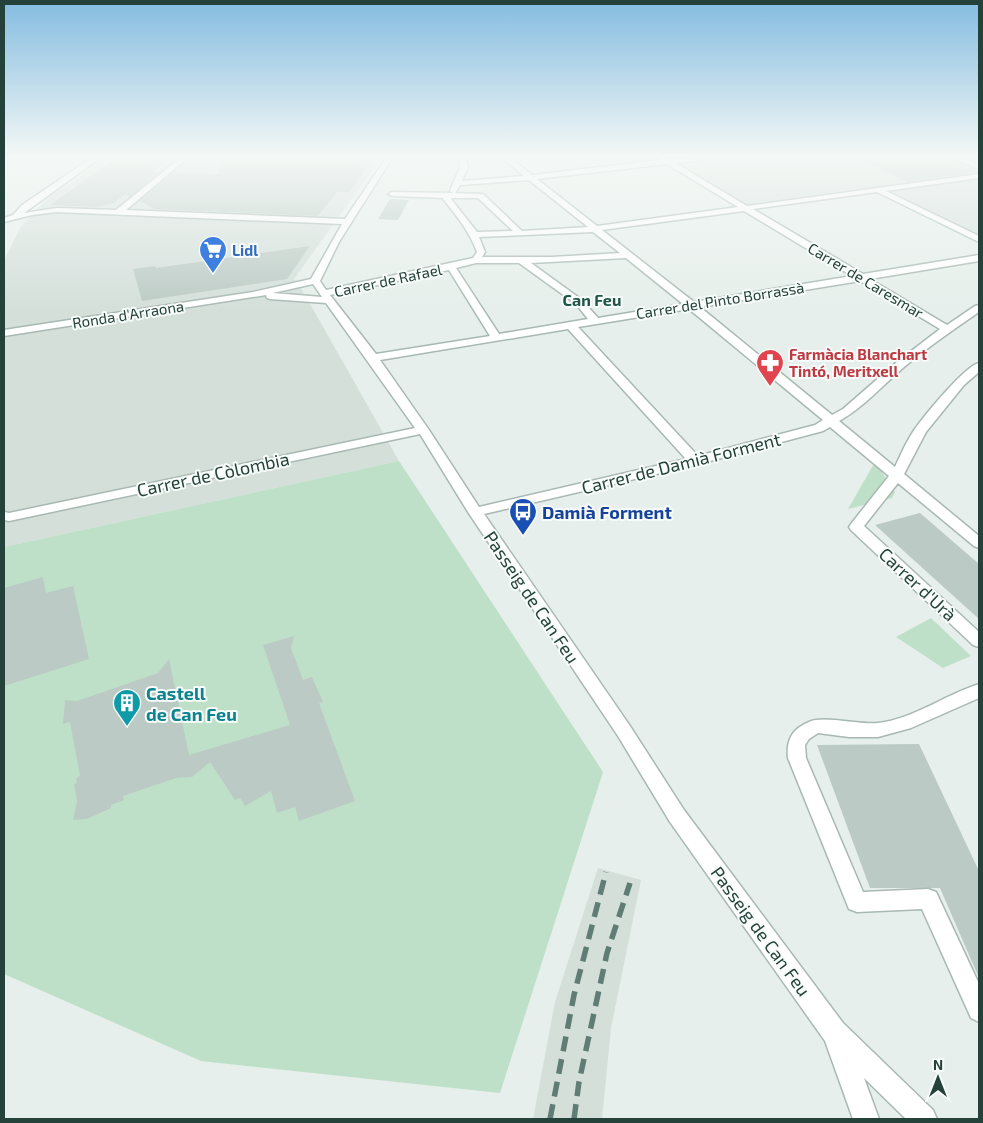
<svg xmlns="http://www.w3.org/2000/svg" width="983" height="1123" font-family="'Exo 2',sans-serif">
	<style>
		.built { fill: #d4dfda }
		.green { fill: #bfe0c8 }
		.building { fill: #bbcac4 }
		.lines { fill: none; stroke-linecap: round; stroke-linejoin: round }
		.minor-casing { stroke: #a8b8b2; stroke-width: 3 }
		.minor { fill: #fff; fill-rule: evenodd }
		.rail { stroke: #5f7d75; stroke-width: 5.5; stroke-dasharray: 15 8; stroke-linecap: butt }
		.labels { text-anchor: middle; dominant-baseline: central; stroke-width: 4; stroke-linejoin: round; paint-order: stroke }
		.far-shop-label { font-size: 15px; font-weight: bold; fill: #366cbe; stroke: #f7fbf9; text-anchor: start }
		.far-street-label { font-size: 15px; fill: #24423a; stroke: #f7fbf9 }
		.far-health-label { font-size: 15px; font-weight: bold; fill: #be3a42; stroke: #f7fbf9; text-anchor: start }
		.far-neighbourhood-label { font-size: 16px; font-weight: bold; fill: #1f5548; stroke: #f7fbf9 }
		.street-label { font-size: 18px; fill: #24423a; stroke: #f7fbf9 }
		.transit-label { font-size: 18px; font-weight: bold; fill: #164399; stroke: #f7fbf9; text-anchor: start }
		.culture-label { font-size: 18px; font-weight: bold; fill: #0d838f; stroke: #f7fbf9; text-anchor: start }
	</style>
	<rect width="100%" height="100%" fill="#e6efeb"/>
	<g class="built">
		<polygon points="111,155 383,155 294,279 301,288 399,461 4,547 4,261 20,228 47,199"/>
		<polygon points="661,155 979,155 979,236 873,188 745,205"/>
		<polygon points="598,868 641,880 611,1028 602,1119 533,1119 555,1002"/>
	</g>
	<g class="green">
		<polygon points="399,461 603,772 500,1093 201,1061 4,974 4,547"/>
		<polygon points="875,462 895,492 892,498 848,509"/>
		<polygon points="931,618 971,656 943,668 896,637"/>
	</g>
	<g class="building">
		<polygon points="121,155 175,155 153,172 159,172 130,197 125,194 114,203 97,207 50,205"/>
		<polygon points="220,155 375,155 349,192 337,192 318,216 155,209 139,201 173,173 219,174"/>
		<polygon points="850,155 945,155 979,172 908,182"/>
		<polygon points="390,199 409,200 398,220 378,219"/>
		<polygon points="310,246 287,279 142,301 133,269 155,266 156,268"/>
		<polygon points="920,513 979,564 979,619 875,525"/>
		<polygon points="43,577 46,593 73,586 89,659 4,686 4,588"/>
		<polygon points="294,636 291,648 303,680 312,677 323,702 319,703 355,801 299,821 295,807 277,813 271,791 245,806 240,798 235,800 210,762 192,777 176,778 123,796 124,800 111,805 111,808 87,819 73,820 77,801 74,784 77,783 76,778 80,776 70,722 63,724 65,700 77,701 158,673 169,659 189,755 290,725 263,645"/>
		<polygon points="919,744 979,871 979,978 940,888 870,888 817,745"/>
	</g>
	<g class="lines">
		<defs>
			<g id="minor">
				<path d="M96,155H104L24,213L57,208L116,210L184,155H191L126,210L345,219L388,155H394L339,242L320,281L326,290L473,258L477,252C469,231 457,216 443,199L444,198L392,196L388,194L392,192L453,193L450,191L460,167L459,155H465L468,167L462,181L524,176L499,155H506L532,175L661,160L654,155C661,155 666,159 673,159C692,158 710,155 729,155L726,157L675,163L747,206L979,174V178L886,191L979,236V242L877,192L753,209L863,274L979,255V261L870,279L947,325L975,306L979,305V312C954,329 928,347 904,367C883,385 864,407 839,421L895,467C901,454 907,440 915,429C925,415 965,366 979,363V372L964,385L926,432L904,474L979,536V548L974,546L898,483L864,526L979,632V647L973,645L851,530L849,527L851,524L889,476L830,427L823,431L695,465L484,514L630,726L684,810L843,1023L933,1110L937,1119H906L864,1078L879,1119H853L825,1041L670,822L618,736L468,512L420,434L9,521L4,520V512L9,513L415,428L326,303L270,299L267,298L266,295L4,336V330L253,292L311,279L342,224L57,212L32,215L4,222V218L13,215L22,205ZM667,164L738,207L597,226L537,179ZM529,180L588,227L522,231L483,194L455,193L460,185ZM453,198H478L513,231L477,232L451,199ZM744,211L852,276L694,302L602,230ZM593,232L620,253L552,257H482L485,252L479,237ZM626,258L683,304L598,318L582,300L531,263ZM476,263H519L576,304L588,319L499,334L456,268ZM449,270L490,336L376,354L330,295ZM860,281L940,329L897,362L843,409L832,415L700,307ZM313,284L322,297L273,293ZM689,309L823,420L815,425L698,456L578,327ZM568,329L686,459L479,507L429,430L380,360Z"/>
				<polygon points="947,155 956,155 979,165 979,169"/>
				<path d="M979,684V698L911,728L878,737H849L818,733L809,739L805,745L806,758L863,892L928,889L936,892L979,984V1022L971,1018L922,909L857,912L849,909L788,758C786,740 792,729 809,722C822,715 860,725 878,723C913,719 945,695 979,684Z"/>
			</g>
		</defs>
		<use href="#minor" class="minor-casing"/>
		<use href="#minor" class="minor"/>
		<g class="rail">
			<polyline points="550,1119 574,995 606,872"/>
			<polyline points="574,1119 579,1082 607,953 630,883"/>
		</g>
	</g>
	<linearGradient id="sky" x2="0" y2="1"><stop stop-color="#84bce0"/><stop offset="0.5" stop-color="#f4f8f6"/><stop offset="1" stop-color="#f4f8f6" stop-opacity="0"/></linearGradient>
	<rect width="983" height="312" fill="url(#sky)"/>
	<defs>
		<symbol id="supermarket-pin" viewBox="-11 -11 22 30"><path d="M0 17L-7.5 6A9.5 9.5 0 1 1 7.5 6Z" fill="#3f7fe0" stroke="#f7fbf9"/><path d="M-6-5.5h2.5l.6 2H6L4.5 2H-2.5L-4.4-4H-6ZM-1.5 3.2a1.3 1.3 0 1 0 .1 0ZM3 3.2a1.3 1.3 0 1 0 .1 0Z" fill="#fff"/></symbol>
		<symbol id="pharmacy-pin" viewBox="-11 -11 22 30"><path d="M0 17L-7.5 6A9.5 9.5 0 1 1 7.5 6Z" fill="#e0444e" stroke="#f7fbf9"/><path d="M-2-6h4v4h4v4h-4v4h-4v-4h-4v-4h4Z" fill="#fff"/></symbol>
		<symbol id="bus-pin" viewBox="-11 -11 22 30"><path d="M0 17L-7.5 6A9.5 9.5 0 1 1 7.5 6Z" fill="#1a4fb4" stroke="#f7fbf9"/><path d="M-5-6H5V4H4V6H2V4H-2V6H-4V4H-5ZM-3.5-4V0h7V-4ZM-3.5 1.2v1.5H-2V1.2ZM2 1.2v1.5H3.5V1.2Z" fill="#fff"/></symbol>
		<symbol id="building-pin" viewBox="-11 -11 22 30"><path d="M0 17L-7.5 6A9.5 9.5 0 1 1 7.5 6Z" fill="#0f9aa8" stroke="#f7fbf9"/><path d="M-4-6H4V6H1V3H-1V6H-4ZM-2.5-4.3h1.7v1.8h-1.7ZM.8-4.3h1.7v1.8H.8ZM-2.5-1h1.7V.8h-1.7ZM.8-1h1.7V.8H.8Z" fill="#fff"/></symbol>
	</defs>
	<g fill-rule="evenodd">
		<use href="#supermarket-pin" x="197" y="234" width="32" height="43"/>
		<use href="#pharmacy-pin" x="754" y="347" width="32" height="43"/>
		<use href="#bus-pin" x="507" y="496" width="32" height="43"/>
		<use href="#building-pin" x="111" y="687" width="32" height="43"/>
	</g>
	<g class="labels">
		<g class="far-shop-label">
			<text x="232" y="250">Lidl</text>
		</g>
		<g class="far-street-label">
			<text transform="translate(388 280) rotate(-12)">Carrer de Rafael</text>
			<text transform="translate(866 280) rotate(31)">Carrer de Caresmar</text>
			<text transform="translate(720 300) rotate(-9)">Carrer del Pinto Borrassà</text>
			<text transform="translate(128 314) rotate(-9)">Ronda d'Arraona</text>
		</g>
		<g class="far-health-label">
			<text x="789" y="354">Farmàcia Blanchart<tspan x="789" dy="17">Tintó, Meritxell</tspan></text>
		</g>
		<g class="far-neighbourhood-label">
			<text x="592" y="299">Can Feu</text>
		</g>
		<g class="street-label">
			<text transform="translate(681 463) rotate(-14)">Carrer de Damià Forment</text>
			<text transform="translate(213 474) rotate(-12)">Carrer de Còlombia</text>
			<text transform="translate(918 584) rotate(43)">Carrer d'Urà</text>
			<text transform="translate(532 597) rotate(56)">Passeig de Can Feu</text>
			<text transform="translate(761 931) rotate(54)">Passeig de Can Feu</text>
		</g>
		<g class="transit-label">
			<text x="542" y="512">Damià Forment</text>
		</g>
		<g class="culture-label">
			<text x="146" y="693">Castell<tspan x="146" dy="21">de Can Feu</tspan></text>
		</g>
	</g>
	<rect width="983" height="1123" fill="none" stroke="#24423a" stroke-width="10"/>
	<g transform="translate(938 1078)" stroke="#f7fbf9" stroke-width="4" paint-order="stroke">
	<path d="M0-4L9 19L0 12L-9 19Z" fill="#24423a"/>
	<text y="-8" font-size="14" font-weight="bold" text-anchor="middle" fill="#24423a">N</text>
	</g>
</svg>
